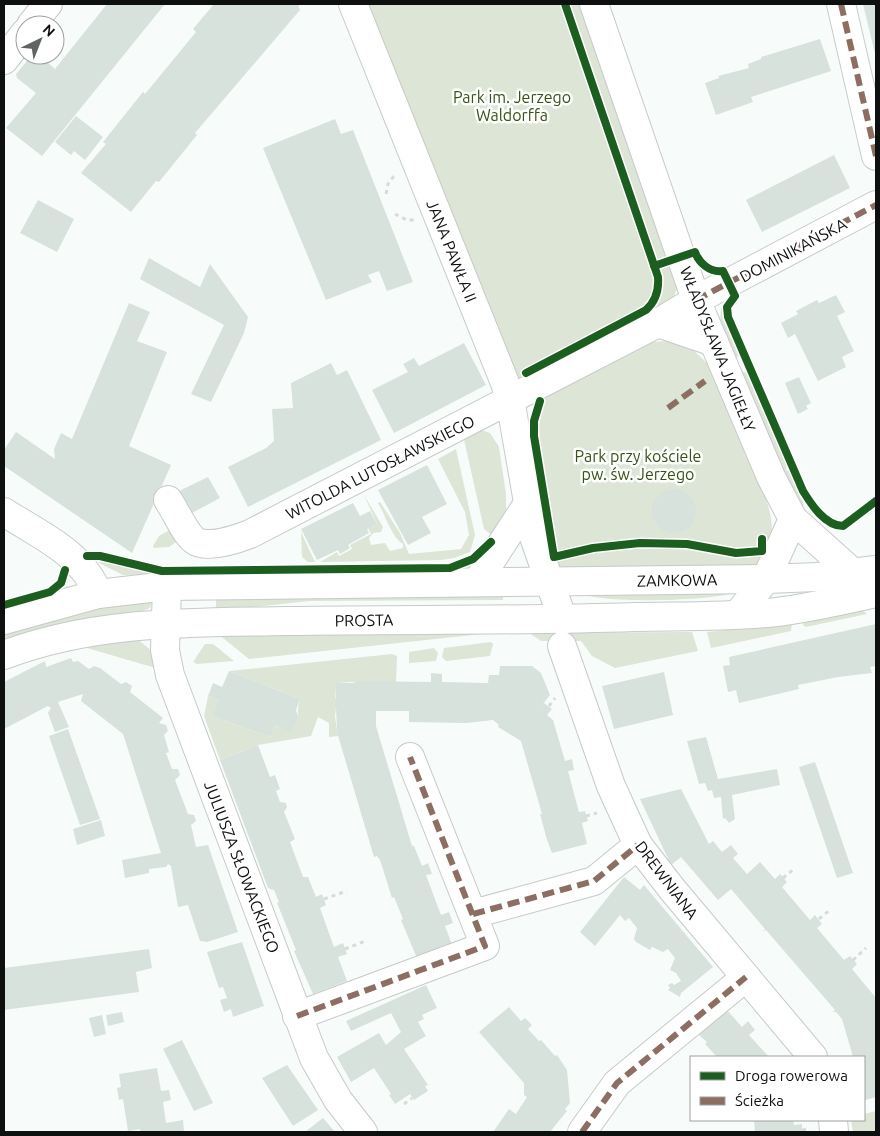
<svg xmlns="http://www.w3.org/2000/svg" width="880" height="1136" font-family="Ubuntu,sans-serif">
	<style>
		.green { fill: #dce5d6 }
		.building { fill: #d7e2dc }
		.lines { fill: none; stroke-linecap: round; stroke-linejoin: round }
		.minor-casing { stroke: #c6cac9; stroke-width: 30 }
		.major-casing { stroke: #c6cac9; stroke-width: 30 }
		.path { stroke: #d9dada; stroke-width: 3; stroke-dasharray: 4 4; stroke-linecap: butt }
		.minor { stroke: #fefffe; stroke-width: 28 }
		.major { stroke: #fefffe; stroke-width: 28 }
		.quiet { stroke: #8d6e63; stroke-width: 6; stroke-dasharray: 12 6; stroke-linecap: butt }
		.cycleway-casing { stroke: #fff; stroke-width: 11 }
		.cycleway { stroke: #1b5e20; stroke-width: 8 }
		.labels { text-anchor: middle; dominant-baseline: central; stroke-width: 5; stroke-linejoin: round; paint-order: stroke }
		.park-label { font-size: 16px; fill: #395016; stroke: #fff }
		.street-label { font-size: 16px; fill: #0d100f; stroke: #fff }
	</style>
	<rect width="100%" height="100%" fill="#f7fcfb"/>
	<g class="green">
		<polygon points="366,4 582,4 678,285 673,300 518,380"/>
		<polygon points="721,307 741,354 734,360 720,325"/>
		<path d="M668,341L692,349L708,364L766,499C776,529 772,541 760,569L557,571L552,562L529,436C529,419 534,409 544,396L650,342Z"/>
		<polygon points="744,372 749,374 788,466 786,468 787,471 790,470 802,495 804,509 792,493 740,373"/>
		<polygon points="479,429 490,433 499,447 506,494 506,516 493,536 484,529 463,435"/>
		<path d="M456,449L475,535L470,552L454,558L441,560L320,562L337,552L339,556L352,549L350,545L371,534L368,528L377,524L364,495L383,527L381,532L373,533L369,538L371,545L385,543L390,551L403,548V544C392,538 385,514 378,503L380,502L400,533L409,554L461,549L469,535L465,512L438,459Z"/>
		<polygon points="175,527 181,539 169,547 154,548 153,546 159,536"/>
		<polygon points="301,532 315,562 308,562 302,557"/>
		<polygon points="103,560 151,572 155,574 123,575 99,563"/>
		<polygon points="503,593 503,600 310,601 216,611 216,596"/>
		<path d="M581,593H732C712,601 598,604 581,593Z"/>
		<polygon points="152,601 150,608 134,614 4,643 4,631 100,605"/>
		<polygon points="861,609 867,614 806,627 803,625 804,621"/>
		<polygon points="792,623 791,631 711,648 707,632"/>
		<polygon points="692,632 698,651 615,668 592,656 581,641 541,641 529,633"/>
		<polygon points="465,633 482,634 249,659 218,634"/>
		<polygon points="136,638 153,652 159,669 80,646"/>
		<polygon points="491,642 493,644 490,656 446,661 442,657 444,648"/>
		<polygon points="205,644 213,644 234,661 197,664 193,662"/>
		<polygon points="434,648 438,653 436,661 409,663 409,652"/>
		<path d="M392,654L397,656L396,682H335V698L337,699L335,717L338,736L329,737V723L318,717L311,736L258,745L220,760L204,716L208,696L218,700L212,716L271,737L275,725L290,730C301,721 296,711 300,699L229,671Z"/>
		<polygon points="876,1111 876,1132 853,1132 851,1120 864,1120 864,1114"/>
	</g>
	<g class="building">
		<polygon points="107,4 165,4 42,156 6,128 36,93 17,78 16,74 32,55 39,55 55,69"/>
		<polygon points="214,4 298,4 300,10 195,133 197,135 159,182 156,181 131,212 81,173 106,144 103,142 143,92 145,94 196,32 193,29"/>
		<polygon points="863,4 876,4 876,58"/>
		<polygon points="820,39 831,71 751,97 753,102 716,115 705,83 719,78 718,76 749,68 748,64 761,59 761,57"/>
		<polygon points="76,116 103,137 85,160 74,151 71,155 55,142"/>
		<polygon points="335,119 341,134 353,130 413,282 387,291 379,271 368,275 372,282 326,300 263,148"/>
		<polygon points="834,155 850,188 762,232 746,200"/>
		<polygon points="38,200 74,219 57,252 20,233"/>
		<polygon points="149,258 200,287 210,264 248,317 244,333 211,402 191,394 224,325 140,279"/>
		<polygon points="836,295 845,312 837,316 854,351 842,357 846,367 818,381 795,334 788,338 781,323 798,314 796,311 817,300 819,303"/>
		<polygon points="129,303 150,312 137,341 167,352 129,446 171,465 132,553 4,466 4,450 16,432 55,459 54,449 61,433 72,439"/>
		<polygon points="464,343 486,385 394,433 372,390 408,372 403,364 414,358 419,366"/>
		<polygon points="331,363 337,375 347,370 381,440 248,507 228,467 266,448 274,441 272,409 293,408 291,383"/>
		<polygon points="799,377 811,403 806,406 808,409 798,414 785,383"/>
		<polygon points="427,465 447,504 422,517 431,533 408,545 378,490"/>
		<polygon points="208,477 220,498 190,514 179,491"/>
		<circle cx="674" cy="511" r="22"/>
		<polygon points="353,503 360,516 370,511 377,524 367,529 369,533 348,545 350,548 340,554 338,550 317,560 301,529"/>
		<polygon points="876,624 876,666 870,667 872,673 838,677 798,685 799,689 739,703 736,690 728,692 723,666 730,665 729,657"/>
		<polygon points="71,658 73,662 78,661 89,669 94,666 100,668 121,684 126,682 132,686 130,692 163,718 159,723 166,725 168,731 164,735 169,752 166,753 172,769 178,769 180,775 175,780 188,814 194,815 196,821 191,825 196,847 208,845 238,932 207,942 200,941 188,905 178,907 171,866 168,864 166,867 149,869 149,873 125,878 122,860 161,853 123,734 81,701 83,694 58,702 69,727 55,732 48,713 51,708 48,706 4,729 4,682 45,661 46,667"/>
		<polygon points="500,666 532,666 541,673 550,695 539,709 544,703 552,709 547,715 553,720 565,761 572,759 574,770 568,771 579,812 585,811 588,821 582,823 587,844 552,853 547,840 540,814 542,814 521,741 498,727 499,725 493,720 467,723 409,722 409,711 376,711 376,726 412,846 414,846 422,866 428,863 432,874 426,875 441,915 449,912 453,923 445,926 454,950 419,963 401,920 403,919 394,897 392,898 380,860 377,856 374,857 337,732 335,682 352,683 361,681 431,682 431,673 442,674 442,682 488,683 489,675 499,675 498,684"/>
		<polygon points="229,671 300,699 296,710 298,717 295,725 290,731 275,725 271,737 212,716 218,700 208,696 213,683 222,687"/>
		<polygon points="664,672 673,715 614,729 602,686"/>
		<polygon points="68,729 100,819 80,825 49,736"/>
		<polygon points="706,737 718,779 777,769 780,785 732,795 735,819 729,823 725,818 723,819 721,797 714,798 712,790 708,791 705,783 699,784 687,741"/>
		<polygon points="258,745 270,777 275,775 280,789 276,791 280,802 286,803 287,807 284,812 295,839 290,842 303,877 308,877 316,897 322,894 326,905 320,908 334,947 343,943 347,954 338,957 347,981 313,994 294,951 296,950 277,903 279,902 274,890 268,888 220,760"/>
		<polygon points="815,762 853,873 837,878 799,767"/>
		<polygon points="681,789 709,844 713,841 722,852 731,845 738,854 733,858 747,874 760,862 775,879 780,874 787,882 782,887 810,920 815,915 822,924 817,928 844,960 850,956 857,964 852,969 876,998 876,1097 865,1100 864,1057 853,1057 842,1019 836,1012 833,1012 835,1010 766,930 763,931 765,929 731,889 718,900 681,857 671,865 640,799"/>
		<polygon points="101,820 105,836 77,845 73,829"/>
		<polygon points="624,877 640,890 644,885 713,967 681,993 680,997 668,990 670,988 668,985 672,983 674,985 681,981 676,973 670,970 675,958 668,949 663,952 652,947 650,950 636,942 634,939 637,928 629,918 625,921 620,915 595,946 580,932"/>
		<polygon points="242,942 264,1006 233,1017 231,1009 224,1012 220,1000 227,998 223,987 219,988 207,952"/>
		<polygon points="149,949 152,968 136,972 139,992 4,1010 4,968"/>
		<polygon points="426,985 437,1008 422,1015 424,1019 418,1022 426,1036 404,1049 428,1085 425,1086 428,1091 414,1100 410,1094 395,1104 389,1095 391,1094 374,1068 351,1082 337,1057 379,1033 386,1045 401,1032 391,1013 351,1031 346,1021"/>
		<polygon points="509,1007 521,1021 525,1018 532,1025 528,1029 539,1041 541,1040 555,1056 557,1055 567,1070 570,1103 565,1109 567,1111 550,1132 493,1132 509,1109 516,1114 527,1097 524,1095 524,1083 479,1032"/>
		<polygon points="727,1010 742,1027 748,1021 755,1030 749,1035 769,1057 717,1057 705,1044 707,1042 699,1035"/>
		<polygon points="122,1012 124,1022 108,1026 106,1015"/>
		<polygon points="102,1015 106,1034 94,1037 89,1018"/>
		<polygon points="182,1040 213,1103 194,1111 163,1049"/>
		<polygon points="287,1065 318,1110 293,1126 262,1078"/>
		<polygon points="157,1068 161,1091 169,1090 171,1100 163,1102 166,1123 183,1120 184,1132 141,1132 140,1129 128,1131 123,1099 119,1100 117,1088 121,1087 119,1074"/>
		<polygon points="323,1118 335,1132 305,1132"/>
		<polygon points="754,1120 793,1120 794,1125 802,1124 802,1132 755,1132"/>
	</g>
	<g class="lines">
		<defs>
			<g id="minor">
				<polyline points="353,4 505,383 510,399 534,537 563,620"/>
				<polyline points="594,4 696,300 771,477 793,519 853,573"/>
				<polyline points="841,4 876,156"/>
				<polyline points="31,25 48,4"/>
				<polyline points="4,60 25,33"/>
				<polyline points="658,323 714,342"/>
				<path d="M168,500C175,510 185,533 194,540C206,550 237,539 250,534L658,323L696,300L876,205"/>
				<path d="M4,512C38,534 83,553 98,594"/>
				<polyline points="477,582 527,505"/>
				<polyline points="167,586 165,650 170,675 314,1058 338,1100 363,1132"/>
				<polyline points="738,614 766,579 793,519"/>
				<polyline points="562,646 611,786 638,845 672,889 813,1057"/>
				<polyline points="473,914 594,881 638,845"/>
				<polyline points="297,1016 485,946 410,757"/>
				<polyline points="833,1120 834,1132"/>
				<polyline points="582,1132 617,1083 746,977"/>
			</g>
			<g id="major">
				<polyline points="4,620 98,594 167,586 766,579 817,577 876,570"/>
				<path d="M4,655C97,620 189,623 287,621C403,619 519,621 635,617C682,616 730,617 777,612C810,608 843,600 876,593"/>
			</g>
		</defs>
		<use href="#minor" class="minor-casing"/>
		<use href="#major" class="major-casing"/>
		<g class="path">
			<polyline points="386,194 388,184 396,173"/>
			<polyline points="395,214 407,220 414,220"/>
			<polyline points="549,706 555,698"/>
			<polyline points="586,816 597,813"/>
			<polyline points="783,878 795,868"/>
			<polyline points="324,899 347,891"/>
			<polyline points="819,919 831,909"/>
			<polyline points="345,949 365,941"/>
			<polyline points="853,960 866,948"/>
			<polyline points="404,1104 412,1098"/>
			<polyline points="802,1130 810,1129"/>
		</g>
		<use href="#minor" class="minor"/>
		<use href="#major" class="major"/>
		<g class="quiet">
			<polyline points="841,4 876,156"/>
			<polyline points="696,300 876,205"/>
			<polyline points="668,408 705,381"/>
			<polyline points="473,914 594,881 638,845"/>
			<polyline points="297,1016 485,946 410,757"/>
			<polyline points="582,1132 617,1083 746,977"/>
		</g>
		<defs>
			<g id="cycleway">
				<path d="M654,266L695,252C699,263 710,273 723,271L735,296L727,307L728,317L803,491C811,504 825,526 843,526L876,501"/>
				<path d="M526,373L646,310C655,302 659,290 658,277L565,4"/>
				<polyline points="540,401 534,421 534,436 554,557 593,548 640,543 687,544 736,553 762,551 762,539"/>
				<polyline points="87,556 100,556 162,571 450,568 473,559 491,542"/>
				<polyline points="4,605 50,592 61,583 65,570"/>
			</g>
		</defs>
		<use href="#cycleway" class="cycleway-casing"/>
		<use href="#cycleway" class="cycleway"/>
	</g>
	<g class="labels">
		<g class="park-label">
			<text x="512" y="97">Park im. Jerzego<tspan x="512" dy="18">Waldorffa</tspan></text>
			<text x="638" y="456">Park przy kościele<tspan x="638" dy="18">pw. św. Jerzego</tspan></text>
		</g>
		<g class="street-label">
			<text transform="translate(793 250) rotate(-28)">DOMINIKAŃSKA</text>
			<text transform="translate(452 251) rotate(68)">JANA PAWŁA II</text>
			<text transform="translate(718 349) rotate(68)">WŁADYSŁAWA JAGIEŁŁY</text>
			<text transform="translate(380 467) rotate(-27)">WITOLDA LUTOSŁAWSKIEGO</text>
			<text transform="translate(677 580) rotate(-1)">ZAMKOWA</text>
			<text transform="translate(364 620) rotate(-1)">PROSTA</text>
			<text transform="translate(242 867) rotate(69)">JULIUSZA SŁOWACKIEGO</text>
			<text transform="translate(667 880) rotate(53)">DREWNIANA</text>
		</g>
	</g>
	<rect width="880" height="1136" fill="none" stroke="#0d100f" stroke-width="10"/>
	<rect x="690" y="1056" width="175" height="65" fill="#ffffff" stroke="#9e9f9f"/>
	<rect x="700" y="1072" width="25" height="8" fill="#1b5e20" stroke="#9e9f9f"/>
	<text x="735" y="1081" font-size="15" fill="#0d100f">Droga rowerowa</text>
	<rect x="700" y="1097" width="25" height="8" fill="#8d6e63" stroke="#9e9f9f"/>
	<text x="735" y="1106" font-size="15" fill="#0d100f">Ścieżka</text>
	<g transform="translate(40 40) rotate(43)"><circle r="24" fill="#ffffff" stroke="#9e9f9f"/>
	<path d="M0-4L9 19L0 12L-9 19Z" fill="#5f6362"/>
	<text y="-8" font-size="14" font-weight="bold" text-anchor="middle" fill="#0d100f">N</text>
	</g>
</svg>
